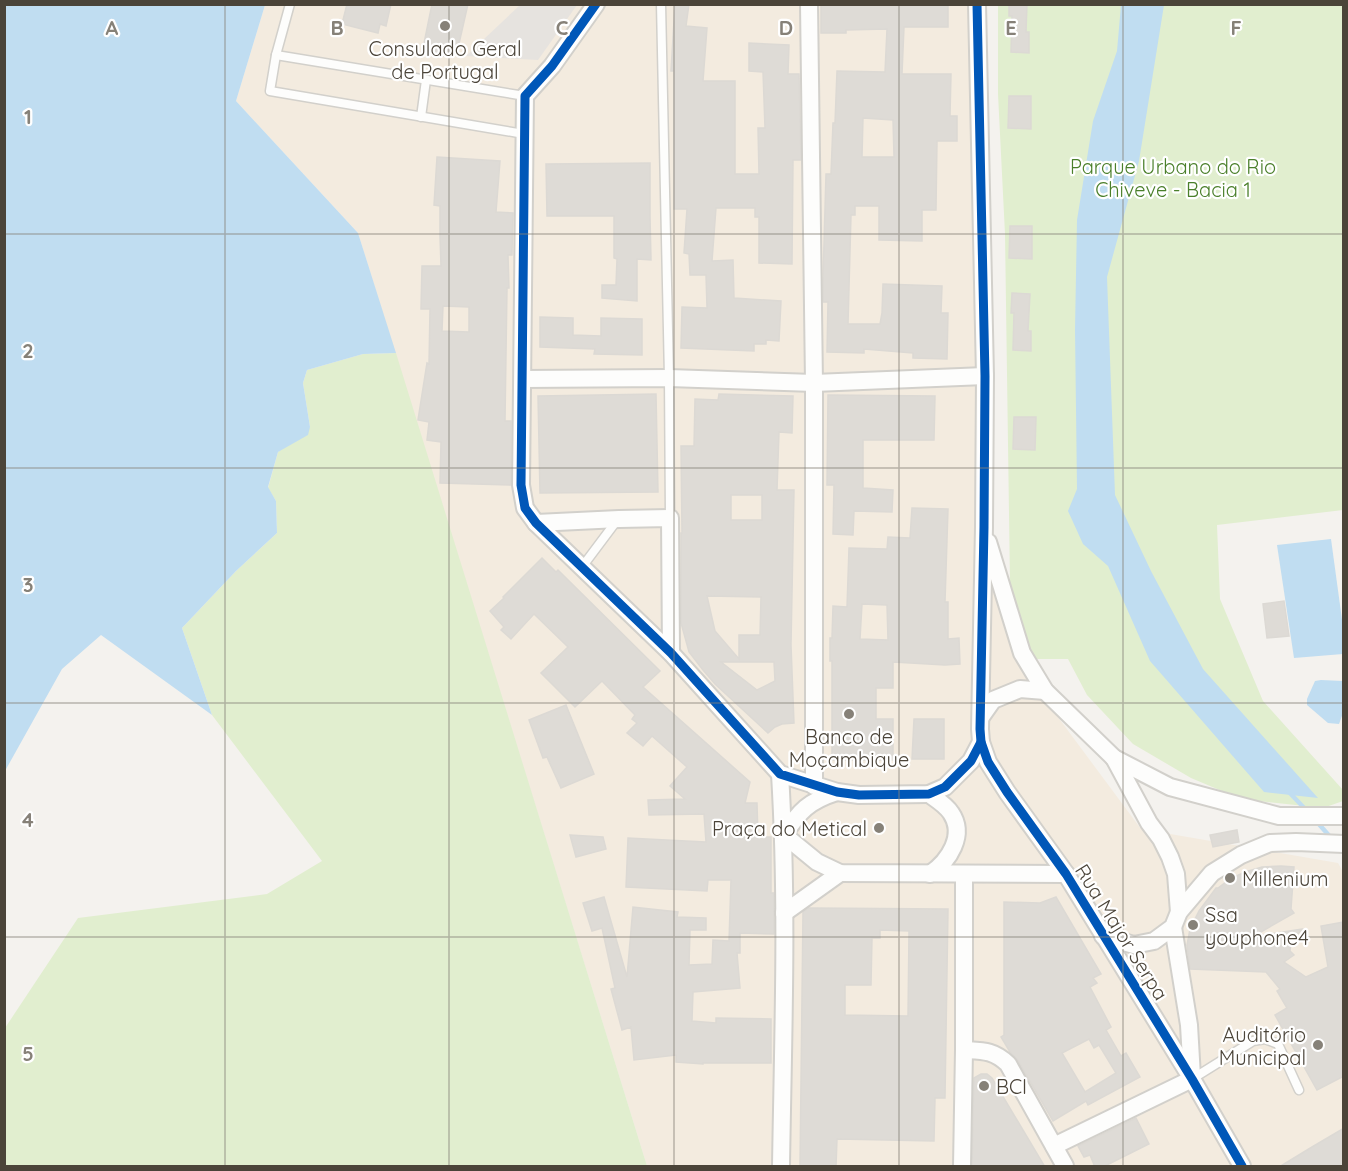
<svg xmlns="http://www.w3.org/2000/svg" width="1348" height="1171" font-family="Quicksand,sans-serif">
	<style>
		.commercial { fill: #f3ebdf }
		.green { fill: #e1eecf }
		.parking { fill: #e6e3df }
		.water { fill: #c0ddf1 }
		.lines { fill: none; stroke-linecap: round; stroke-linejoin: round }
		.stream { stroke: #c0ddf1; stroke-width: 4.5 }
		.building { fill: #dedbd6; stroke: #dcd9d4; stroke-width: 1.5; fill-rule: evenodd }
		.lane-casing { stroke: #d2d0cb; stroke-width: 11 }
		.street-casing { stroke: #d2d0cb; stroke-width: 20 }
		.lane { stroke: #fdfdfc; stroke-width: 8 }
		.street { stroke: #fdfdfc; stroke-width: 16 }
		.cycleway-casing { stroke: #fff; stroke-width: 13 }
		.cycleway { stroke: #0057b8; stroke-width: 9 }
		.grid { fill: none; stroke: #868178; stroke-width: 1.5; stroke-opacity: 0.55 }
		.poi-dot { fill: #868178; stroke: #fff; stroke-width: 2 }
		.labels { text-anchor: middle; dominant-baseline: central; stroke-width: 4.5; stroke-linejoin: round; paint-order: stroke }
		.poi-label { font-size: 20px; fill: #4b4439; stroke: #fff; text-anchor: start }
		.park-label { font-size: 20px; fill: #4a7f2a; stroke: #fff }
		.street-label { font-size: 20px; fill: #4b4439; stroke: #fff }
		.grid-label { font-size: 20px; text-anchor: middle; font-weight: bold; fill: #868178; stroke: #fff; stroke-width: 4.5; stroke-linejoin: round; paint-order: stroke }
	</style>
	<rect width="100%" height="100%" fill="#f4f2ee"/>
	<polygon class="commercial" points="265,5 983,5 994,581 1046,701 1141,829 1338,863 1343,872 1343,1166 647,1166 358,233 236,101"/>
	<g class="green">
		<polygon points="998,5 1343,5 1343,510 1217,525 1220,599 1263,701 1343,790 1343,801 1323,808 1241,799 1191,778 1133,744 1087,695 1068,659 1031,659 1023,640 1010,583 1005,234 998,94"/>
		<polygon points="396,353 647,1166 5,1166 5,1028 78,918 267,894 322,861 212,715 182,628 236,571 277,533 276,501 268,488 278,452 310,427 303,383 307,370 363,354"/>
	</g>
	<polygon class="parking" points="520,5 577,5 538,60 466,56"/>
	<g class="water">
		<polygon points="5,4 265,5 236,101 358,233 396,353 363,354 307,370 303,383 310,427 308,435 278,452 268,487 276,501 277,533 236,571 182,628 212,715 101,635 62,669 5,771"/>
		<polygon points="1121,5 1164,5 1139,161 1107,277 1115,495 1151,571 1203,669 1318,798 1264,792 1150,661 1108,566 1083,544 1068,511 1077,489 1075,330 1077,220 1093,121 1117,51"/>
		<polygon points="1331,539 1343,627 1343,654 1294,658 1277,545"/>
		<polygon points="1321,680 1343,681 1343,713 1339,724 1328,723 1307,705 1307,699 1315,681"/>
	</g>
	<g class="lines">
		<g class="stream">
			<polyline points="1288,791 1307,811"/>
			<polyline points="1317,822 1333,840"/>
		</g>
	</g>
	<g class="building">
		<polygon points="347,4 391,4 386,26 380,24 378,33 342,24"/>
		<polygon points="432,4 468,4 458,48 449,46 451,57 422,53"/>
		<polygon points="675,4 689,4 686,26 707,28 703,81 735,81 735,174 759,174 758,128 765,128 763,72 749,71 749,43 789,45 788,74 799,74 801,160 793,160 792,264 759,263 759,217 755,217 755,208 716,208 712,261 733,260 734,298 781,301 779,341 766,340 766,344 754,344 754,351 681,348 682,307 707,308 706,275 690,275 689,254 684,253 687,209 674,209 674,71 671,71"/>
		<path d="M821,4H948V27H904L902,74H951L950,116H957V141H937L936,210H922V241L879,240V206H855V215H851L848,324H880L882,313L883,284L942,286L941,313H948L947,359L913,358V353L864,349V353L827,352L828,302H823V279L826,174H831L833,123H835L837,71L885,72L887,29L846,30V33H821ZM863,118L893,120L894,157H862Z"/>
		<polygon points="1009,4 1027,4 1026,32 1029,32 1029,53 1011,52 1012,16 1009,16"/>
		<polygon points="1009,96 1031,96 1031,129 1008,128"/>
		<path d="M437,157L500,161L496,212L513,213L512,255H508L509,288H507L505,421H511V485L440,483L441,442L427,440L429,422L418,420L427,363L429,364L430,309H421L422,266H441L440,236V206L434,205ZM443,306L469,307V332L442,331Z"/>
		<polygon points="650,163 650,216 651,260 637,259 637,301 602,298 602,285 616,285 617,259 614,258 614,216 547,216 546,164"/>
		<polygon points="1010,226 1032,226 1032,259 1009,258"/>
		<polygon points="1012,293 1030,294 1028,331 1031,331 1031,351 1013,350 1014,313 1011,313"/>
		<polygon points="540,317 573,318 573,335 601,336 601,318 642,319 642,355 594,354 595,349 540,347"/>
		<polygon points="656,394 658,492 540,493 538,396"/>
		<path d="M719,394L793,396L792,433L779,432L777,490H794L791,645L794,723L782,724L775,727L768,733L715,684L703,670L689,652L681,623V533H682L681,446H694L695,399L718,400ZM731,495H762V520H731ZM707,596L761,597L760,635H739V659L715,631ZM721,662H774L775,681L757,690Z"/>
		<polygon points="828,395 935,396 934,440 863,440 863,488 893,490 892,512 854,511 853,535 833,534 834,485 827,485"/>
		<polygon points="1014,417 1036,417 1035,450 1013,449"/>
		<path d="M912,508L948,509L945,602H948V639L959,638L960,664L945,665L893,662V688H876V719H893V760H832V661H830V638H832L833,606L847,607L849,548L887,549L888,537L910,538ZM862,604L887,605L888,640L860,639Z"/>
		<polygon points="542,558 556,572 558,570 660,671 643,687 750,782 745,803 757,803 758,837 771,837 771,893 774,893 774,934 740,933 740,953 737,953 740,988 693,992 692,1021 716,1023 716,1018 771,1019 771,1063 703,1063 703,1064 676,1062 676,1055 634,1060 631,1027 622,1030 611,989 615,988 602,928 592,931 583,903 604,897 627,977 633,907 678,912 677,917 706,918 706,930 690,930 689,965 712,964 713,940 729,941 731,880 708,880 707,891 626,887 628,838 706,842 704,814 649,815 648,800 685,799 670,786 687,767 652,736 643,746 627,733 637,723 632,719 635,715 602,681 575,707 541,673 568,647 534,614 511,639 501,630 504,627 490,611 504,598 503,597"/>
		<polygon points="1284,601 1289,636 1267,638 1263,604"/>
		<polygon points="566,705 594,774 561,788 547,757 543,758 529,720"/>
		<polygon points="914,719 944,719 944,759 912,759"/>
		<polygon points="1237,830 1239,842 1213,847 1210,835"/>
		<polygon points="570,835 603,837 606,849 576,857"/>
		<polygon points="1281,866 1294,867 1291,909 1294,913 1252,937 1302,929 1291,942 1290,951 1294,955 1284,962 1306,977 1328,967 1321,926 1344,922 1344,1076 1317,1090 1275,1015 1287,1008 1277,991 1280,989 1266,972 1190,969 1187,945 1190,929 1199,911 1216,888 1218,888 1230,879 1245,872 1262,867"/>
		<path d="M1056,897L1101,974L1093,978L1097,983L1090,987L1111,1027L1106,1030L1121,1056L1126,1053L1140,1077L1088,1105L1086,1101L1053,1121L1017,1059L1010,1052L1001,1037L1004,1035V902L1040,903ZM1089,1039L1094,1048L1099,1045L1116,1073L1085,1092L1062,1053Z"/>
		<path d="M809,908L948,909L945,1098H935L934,1141L837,1139L836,1167H800L803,912ZM880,930L909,931L908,1016L845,1015V985H871L872,938H880Z"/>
		<polygon points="981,1074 987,1074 992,1078 1045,1167 972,1167 974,1078"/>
		<polygon points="1136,1118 1149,1144 1103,1167 1095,1167 1090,1155 1084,1157 1078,1146"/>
		<polygon points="1344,1128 1344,1167 1279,1167 1312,1147"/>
	</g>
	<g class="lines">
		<defs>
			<g id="lane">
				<polyline points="290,4 276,55 270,91 524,134"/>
				<polyline points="661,4 669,378 670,518"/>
				<polyline points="276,55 525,96"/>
				<polyline points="421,117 426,80"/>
				<polyline points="582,567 618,519"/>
				<polyline points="1192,1079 1253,1041 1265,1039 1278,1044 1299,1090"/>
			</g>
			<g id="street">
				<polyline points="596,4 552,66 525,96 521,485 525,508 536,523 671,653 780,774 837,792 859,795 929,794 945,787 971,761 981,742"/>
				<polyline points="809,4 814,383 814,786"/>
				<polyline points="977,4 985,376 984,527 980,729 981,742 988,762 1007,792 1066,874 1192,1079 1242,1166"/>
				<polyline points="523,379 669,378 814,383 985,376"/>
				<polyline points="536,523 619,519 670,518 671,653"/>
				<polyline points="988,542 1022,653 1045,691 1114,758 1170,787 1279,816 1344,816"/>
				<polyline points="981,717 993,700 1020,689 1045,691"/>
				<polyline points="1114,758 1149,823 1161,839 1170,857 1176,874 1179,912"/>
				<path d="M780,774C788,905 783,1036 781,1166"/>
				<path d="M929,794C936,799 946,805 951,813C966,835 949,861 930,874"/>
				<polyline points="784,835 817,862 840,873 1066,874"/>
				<path d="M784,835C799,811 809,801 837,792"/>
				<polyline points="784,913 840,873"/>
				<polyline points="1173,927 1189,1025 1192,1077"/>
				<polyline points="1103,936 1134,945 1154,941 1173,927 1179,912 1212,873 1241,855 1270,843 1296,842 1344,844"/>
				<path d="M964,1050C983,1051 993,1050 1008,1064L1065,1166"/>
				<polyline points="1054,1146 1192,1079"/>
				<polyline points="962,1166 964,1050 964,874"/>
			</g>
		</defs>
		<use href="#lane" class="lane-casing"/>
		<use href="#street" class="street-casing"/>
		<use href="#lane" class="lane"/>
		<use href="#street" class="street"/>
		<defs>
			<g id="cycleway">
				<polyline points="596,4 552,66 525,96 521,485 525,508 536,523 671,653 780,774 837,792 859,795 929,794 945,787 971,761 981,742"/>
				<polyline points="977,4 985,376 984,527 980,729 981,742 988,762 1007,792 1066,874 1192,1079 1242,1166"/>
			</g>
		</defs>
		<use href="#cycleway" class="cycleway-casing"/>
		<use href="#cycleway" class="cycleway"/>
	</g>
	<path class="grid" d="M225,4V1166M449,4V1166M674,4V1166M899,4V1166M1123,4V1166M4,234H1344M4,468H1344M4,703H1344M4,937H1344"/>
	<g class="poi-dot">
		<circle cx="445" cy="26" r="6"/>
		<circle cx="849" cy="714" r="6"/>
		<circle cx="879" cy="828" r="6"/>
		<circle cx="1230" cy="878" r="6"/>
		<circle cx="1193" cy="925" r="6"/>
		<circle cx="1318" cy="1045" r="6"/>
		<circle cx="984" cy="1086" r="6"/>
	</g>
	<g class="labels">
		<g class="poi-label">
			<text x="445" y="48" text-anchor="middle">Consulado Geral<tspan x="445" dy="23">de Portugal</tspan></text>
			<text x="849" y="736" text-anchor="middle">Banco de<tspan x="849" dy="23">Moçambique</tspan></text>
			<text x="867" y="828" text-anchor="end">Praça do Metical</text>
			<text x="1242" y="878">Millenium</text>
			<text x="1205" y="914">Ssa<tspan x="1205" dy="23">youphone4</tspan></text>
			<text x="1306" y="1034" text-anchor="end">Auditório<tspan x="1306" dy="23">Municipal</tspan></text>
			<text x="996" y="1086">BCI</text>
		</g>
		<g class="park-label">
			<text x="1173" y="166">Parque Urbano do Rio<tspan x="1173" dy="23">Chiveve - Bacia 1</tspan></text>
		</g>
		<g class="street-label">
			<text transform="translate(1122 932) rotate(58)">Rua Major Serpa</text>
		</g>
	</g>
	<g class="grid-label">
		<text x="112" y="35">A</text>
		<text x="337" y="35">B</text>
		<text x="562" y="35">C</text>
		<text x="786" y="35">D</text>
		<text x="1011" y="35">E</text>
		<text x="1236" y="35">F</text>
		<text x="28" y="124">1</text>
		<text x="28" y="358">2</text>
		<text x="28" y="592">3</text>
		<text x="28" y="827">4</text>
		<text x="28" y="1061">5</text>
	</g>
	<rect width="1348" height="1171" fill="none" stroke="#4b4439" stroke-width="12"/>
</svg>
